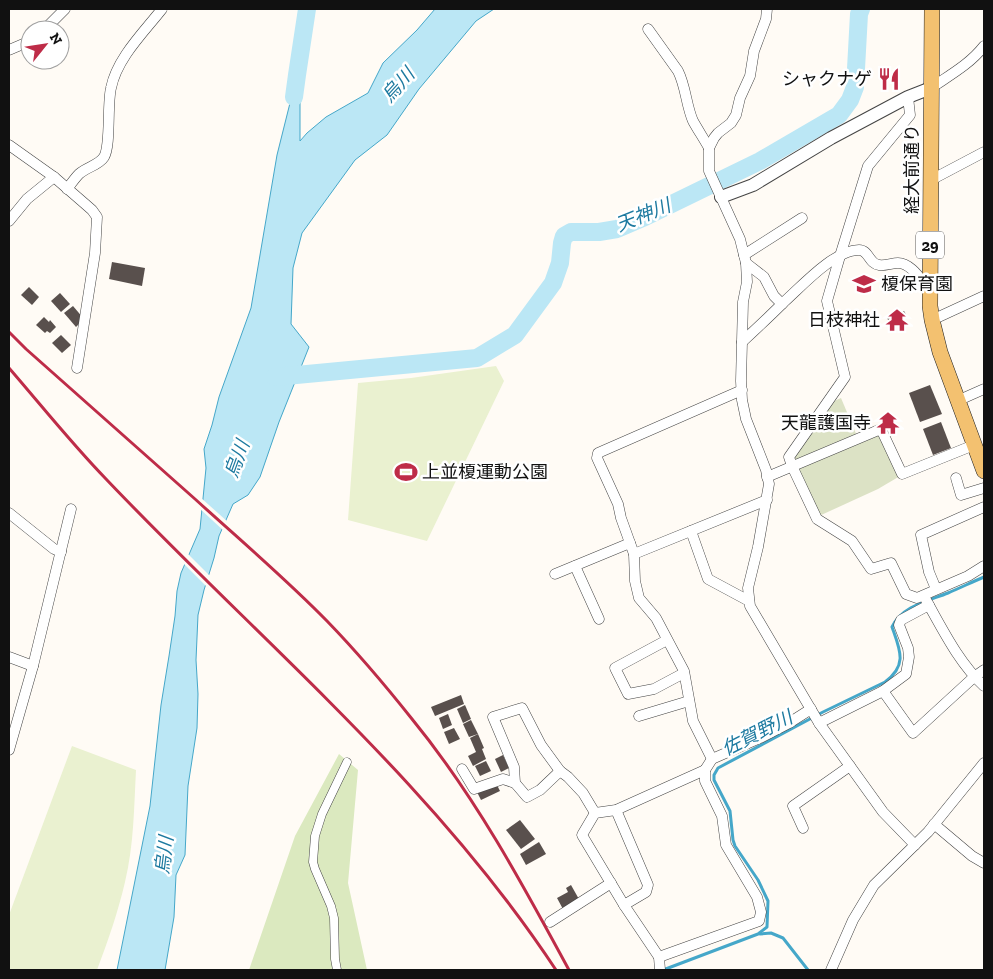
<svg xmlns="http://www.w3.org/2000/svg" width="993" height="979" font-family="'Zilla Slab','Noto Sans JP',serif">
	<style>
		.green { fill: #dbe9bf }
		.cemetery { fill: #dce2c5 }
		.pitch { fill: #eaf1d0 }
		.water { fill: #bbe7f5; stroke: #45a7c9 }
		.pier { fill: #fffbf5 }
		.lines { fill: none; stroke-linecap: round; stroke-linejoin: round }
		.stream { stroke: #45a7c9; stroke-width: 3 }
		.river { stroke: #bbe7f5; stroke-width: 18 }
		.building { fill: #59504d }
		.pedestrian-casing { stroke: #444; stroke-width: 9 }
		.minor-casing { stroke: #444; stroke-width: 11 }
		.tertiary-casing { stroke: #444; stroke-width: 14 }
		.primary-casing { stroke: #222; stroke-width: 16 }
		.pedestrian { stroke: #fff; stroke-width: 8 }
		.minor { stroke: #fff; stroke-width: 10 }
		.tertiary { stroke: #fff; stroke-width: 12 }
		.primary { stroke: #f3c170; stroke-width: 15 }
		.rail { stroke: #be2c48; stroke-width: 3 }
		.labels { text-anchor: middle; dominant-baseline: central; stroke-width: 5; stroke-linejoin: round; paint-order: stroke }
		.shield { fill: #fff; stroke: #585858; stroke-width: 1 }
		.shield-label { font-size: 16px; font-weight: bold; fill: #111 }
		.poi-label { font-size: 18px; fill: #111; stroke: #fff; text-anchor: end }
		.street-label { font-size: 18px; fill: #111; stroke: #fff }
		.water-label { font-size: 19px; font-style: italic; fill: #1d7aa0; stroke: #fff }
	</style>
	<rect width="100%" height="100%" fill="#fffbf5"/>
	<polygon class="green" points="339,754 358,770 348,883 367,970 249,970 295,836"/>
	<g class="cemetery">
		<polygon points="841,398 857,436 795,462 793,458 832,402"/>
		<polygon points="880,435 900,476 878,489 819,516 797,468"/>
	</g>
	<g class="pitch">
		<polygon points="496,366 504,381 427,541 348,520 358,383 411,378"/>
		<path d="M72,746L136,770C134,807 134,845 125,882C118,912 108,941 97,970H9V915Z"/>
	</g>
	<polygon class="water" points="435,9 494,9 476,21 419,89 387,135 355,160 302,233 293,268 291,324 309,347 279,422 260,477 248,495 233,504 219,536 214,558 204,590 198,615 196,660 198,694 197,728 188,786 185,855 176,875 174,917 165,970 117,970 150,806 161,705 169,656 175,616 177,591 181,573 200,529 206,468 204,449 212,425 219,397 251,308 277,155 297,75 300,101 300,141 307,133 326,117 368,93 383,63 417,30"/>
	<g class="pier">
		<polygon points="200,497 228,522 224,531 199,508"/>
		<polygon points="187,553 211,577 207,587 183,563"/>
	</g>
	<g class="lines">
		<g class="stream">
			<polyline points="760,934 771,933 783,938 808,970"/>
			<path d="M663,970L758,934L767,927L768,901L758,880L735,846L733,840L730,811L714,780V775L718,768L823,712L885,682C908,665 900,650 892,627C902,606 928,601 948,593C960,588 972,582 984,577"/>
		</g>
		<g class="river">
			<polyline points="294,97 297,75 307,9"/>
			<polyline points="275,377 477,358 515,335 553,283 560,263 562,243 564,236 571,232 599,232 617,229 645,217 760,161 839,115 850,100 855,87 859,14 861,9"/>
		</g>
	</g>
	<g class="building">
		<polygon points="112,262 145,268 142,286 109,279"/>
		<polygon points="29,287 39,297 32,305 21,295"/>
		<polygon points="60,293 70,304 61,312 51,301"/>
		<polygon points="73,306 84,319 76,327 64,313"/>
		<polygon points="904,311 907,316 900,320 901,322 892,327 887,318 896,313 897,315"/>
		<polygon points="44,317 49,322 50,320 56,327 50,333 47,331 45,333 36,325"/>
		<polygon points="61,335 71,345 62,353 52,343"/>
		<polygon points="930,385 942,414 920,422 909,393"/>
		<polygon points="941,422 951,448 933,455 923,429"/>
		<polygon points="461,695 464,704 435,716 431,707"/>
		<polygon points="465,705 471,719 463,723 457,709"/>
		<polygon points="448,714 452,725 443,729 439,718"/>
		<polygon points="471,720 478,734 469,737 463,724"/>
		<polygon points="454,728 460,739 449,744 444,732"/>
		<polygon points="478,734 484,748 482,749 486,759 473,766 468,756 476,752 470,738"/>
		<polygon points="503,755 509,768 501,772 495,759"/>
		<polygon points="486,761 491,771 480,776 475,766"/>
		<polygon points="496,783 500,791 481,800 477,792"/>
		<polygon points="520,820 535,839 521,849 506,830"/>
		<polygon points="539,842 546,854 526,865 520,854"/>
		<polygon points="571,885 580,901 564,911 557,898 568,892 566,888"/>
	</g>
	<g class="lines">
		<defs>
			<polyline id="pedestrian" points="337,970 335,959 334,918 331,906 315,869 313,862 315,836 322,814 347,762"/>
			<g id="minor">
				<polyline points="767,9 766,19 754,51 750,76 740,98 736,115 731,123 718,133 714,138 709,148 709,171 740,239 746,263 747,282 743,302 741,381 742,400 746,419 766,470 769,484 758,547 748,588 750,606 819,723 883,812 915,845"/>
				<path d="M648,29L678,71C686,87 686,105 693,121C698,130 704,139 709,148"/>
				<polyline points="44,30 65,9"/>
				<polyline points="9,50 30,41"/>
				<path d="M931,88C950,75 970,64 984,46"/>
				<polyline points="908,97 910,115 868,166 840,256 827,301 845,377 789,457 792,466 817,519 852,541 871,569 891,563 906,594 917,598 968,576 984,566"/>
				<polyline points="9,145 54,177 84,203 92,210 97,217 95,253 77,368"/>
				<polyline points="931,180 984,152"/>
				<path d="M67,189C71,184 75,178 79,174C87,167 99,165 104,157C111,146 107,104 111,88C117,58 144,32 162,9"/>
				<polyline points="9,221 27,199 54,177"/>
				<polyline points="744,255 802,218"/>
				<polyline points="746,263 764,277 774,296 782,304"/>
				<polyline points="932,320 984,296"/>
				<path d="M742,342C756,329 770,316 784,302C802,286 834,250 859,250C869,250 869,264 879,265C885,266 892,263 898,263C911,263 921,280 929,289"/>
				<polyline points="957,401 984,389"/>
				<polyline points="767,477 881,429 902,474 974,445"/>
				<polyline points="956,478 961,495 984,488"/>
				<polyline points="9,513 54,549 61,552"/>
				<polyline points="691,531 708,579 749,601"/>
				<polyline points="634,554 767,500"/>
				<polyline points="575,566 599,619"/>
				<polyline points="555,574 630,543"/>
				<polyline points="936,589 929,572 921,535 984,507"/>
				<path d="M926,600C943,630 959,663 984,686"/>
				<polyline points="667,640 615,668 628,694 654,689 684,673"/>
				<polyline points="9,657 33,666"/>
				<polyline points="883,691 913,733 974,677 984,670"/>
				<polyline points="639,716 689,701"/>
				<polyline points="819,723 883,691 906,674 909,657 908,648 899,625 901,620 929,605"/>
				<polyline points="9,750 33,666 71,509"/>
				<polyline points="712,759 693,721 684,671 656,618 639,598 635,581 634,554 621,518 618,504 597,458 598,453 742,390"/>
				<polyline points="462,769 474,789 503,779 515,783 527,797 540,790 560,771"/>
				<polyline points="515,783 514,767 493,717 522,708 541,745 560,771 568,777 583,793 595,813"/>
				<polyline points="616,810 648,885 646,892 624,905"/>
				<polyline points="934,824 972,856 984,863"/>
				<polyline points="803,828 793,806 850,766"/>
				<polyline points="550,922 611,883"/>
				<polyline points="659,957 624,905 582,835 595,813 616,810 705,770"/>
				<polyline points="660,970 659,957 759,921 761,912 757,897 726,845 722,816 705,781 705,770 712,759 760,738 789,723 811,709"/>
				<polyline points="831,970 853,920 874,885 928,832 984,763"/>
			</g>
			<polyline id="tertiary" points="721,197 753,185 831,138 908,97 931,88"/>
			<polyline id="primary" points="932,9 930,306 932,320 940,352 984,471"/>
		</defs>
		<use href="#pedestrian" class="pedestrian-casing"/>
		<use href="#minor" class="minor-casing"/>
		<use href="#tertiary" class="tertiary-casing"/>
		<use href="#primary" class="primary-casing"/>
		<use href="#pedestrian" class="pedestrian"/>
		<use href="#minor" class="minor"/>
		<use href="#tertiary" class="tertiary"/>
		<use href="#primary" class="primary"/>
		<g class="rail">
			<path d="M9,332L26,349C82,399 139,449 195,499C239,539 285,578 327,621C357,652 385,685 412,719C475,796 522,883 569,970"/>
			<path d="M9,368C41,405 72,444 106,479C259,640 433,783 556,970"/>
		</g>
	</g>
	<defs>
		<symbol id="restaurant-bare" viewBox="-9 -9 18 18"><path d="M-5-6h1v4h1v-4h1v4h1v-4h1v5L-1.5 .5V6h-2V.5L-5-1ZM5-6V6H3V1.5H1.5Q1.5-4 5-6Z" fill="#be2c48" stroke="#fff" stroke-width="2.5" paint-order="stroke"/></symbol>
		<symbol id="school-bare" viewBox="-9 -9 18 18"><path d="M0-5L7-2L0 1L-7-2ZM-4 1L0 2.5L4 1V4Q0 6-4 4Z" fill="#be2c48" stroke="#fff" stroke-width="2.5" paint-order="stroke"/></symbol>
		<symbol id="temple-bare" viewBox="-9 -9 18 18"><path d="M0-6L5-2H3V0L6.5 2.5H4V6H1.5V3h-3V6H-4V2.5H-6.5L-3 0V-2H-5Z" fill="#be2c48" stroke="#fff" stroke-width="2.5" paint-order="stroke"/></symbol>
		<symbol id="stadium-bare" viewBox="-9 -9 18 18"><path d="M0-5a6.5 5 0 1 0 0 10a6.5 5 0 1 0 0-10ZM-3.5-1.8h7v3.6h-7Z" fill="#be2c48" stroke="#fff" stroke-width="2.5" paint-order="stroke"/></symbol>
	</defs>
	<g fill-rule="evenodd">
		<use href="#restaurant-bare" x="873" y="63" width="32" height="32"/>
		<use href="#school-bare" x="848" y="268" width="32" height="32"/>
		<use href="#temple-bare" x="881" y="304" width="32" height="32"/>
		<use href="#temple-bare" x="872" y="407" width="32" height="32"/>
		<use href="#stadium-bare" x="390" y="456" width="32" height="32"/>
	</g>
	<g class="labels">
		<rect class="shield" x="916" y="231.5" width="28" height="27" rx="4"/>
		<g class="shield-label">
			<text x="930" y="245">29</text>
		</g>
		<g class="poi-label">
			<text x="872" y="79">シャクナゲ</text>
			<text x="881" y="284" text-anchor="start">榎保育園</text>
			<text x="880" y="320">日枝神社</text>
			<text x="871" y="423">天龍護国寺</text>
			<text x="422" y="472" text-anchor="start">上並榎運動公園</text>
		</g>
		<g class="street-label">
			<text transform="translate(912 169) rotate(-90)">経大前通り</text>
		</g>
		<g class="water-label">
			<text transform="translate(398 85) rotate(-48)">烏川</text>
			<text transform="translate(643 215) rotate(-22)">天神川</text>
			<text transform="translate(237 459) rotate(-70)">烏川</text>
			<text transform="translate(757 733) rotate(-27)">佐賀野川</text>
			<text transform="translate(164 855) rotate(-83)">烏川</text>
		</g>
	</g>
	<rect width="993" height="979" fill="none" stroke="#111111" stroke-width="20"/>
	<g transform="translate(45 45) rotate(60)"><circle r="24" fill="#ffffff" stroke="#a0a0a0"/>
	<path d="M0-4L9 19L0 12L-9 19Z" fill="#be2c48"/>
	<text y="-8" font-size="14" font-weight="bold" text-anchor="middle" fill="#111111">N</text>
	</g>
</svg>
